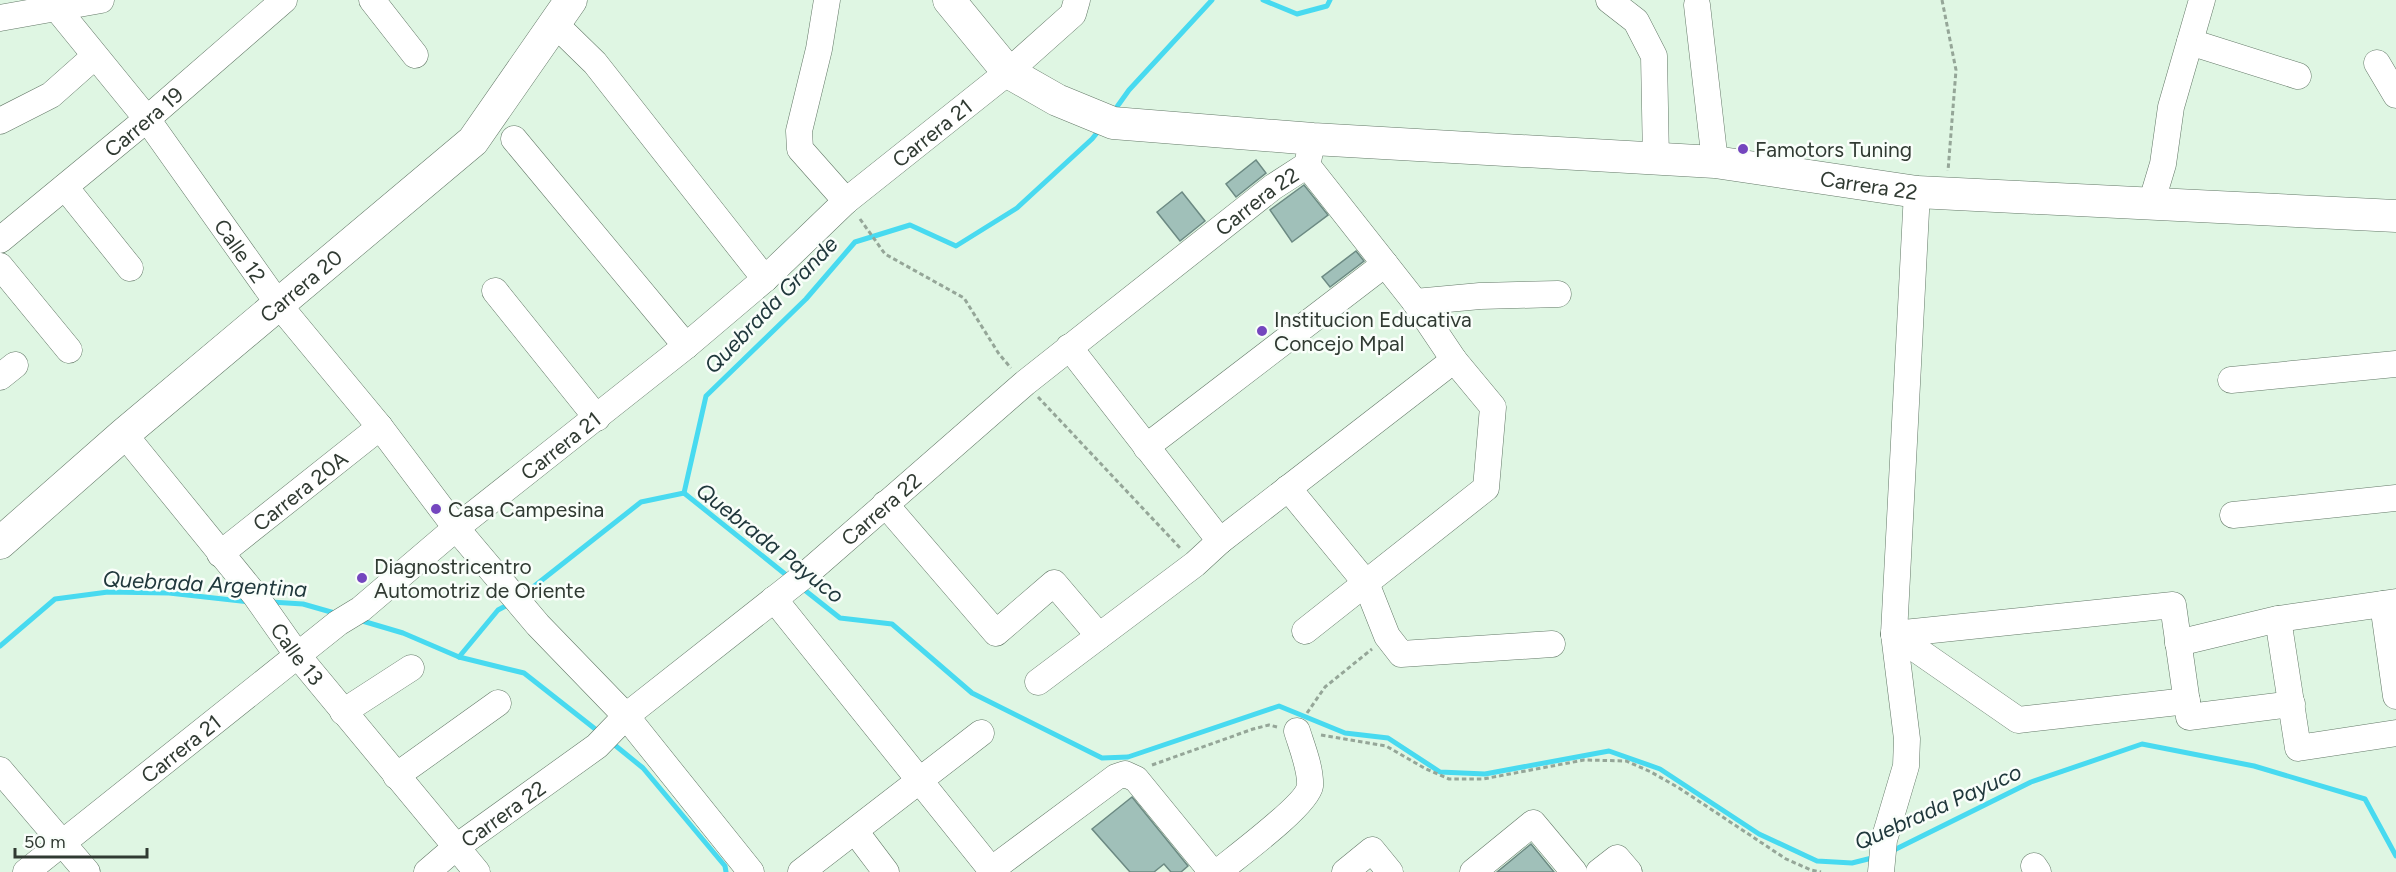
<svg xmlns="http://www.w3.org/2000/svg" width="2396" height="872" font-family="Figtree,sans-serif">
	<style>
		.lines { fill: none; stroke-linecap: round; stroke-linejoin: round }
		.stream { stroke: #48daf0; stroke-width: 5 }
		.building { fill: #a0c0b9; stroke: #6c8a83; stroke-width: 1.5 }
		.minor-casing { stroke: #647968; stroke-width: 27 }
		.major-casing { stroke: #647968; stroke-width: 33 }
		.path { stroke: #95a698; stroke-width: 3; stroke-dasharray: 4.5 3; stroke-linecap: butt }
		.minor { stroke: #fff; stroke-width: 26 }
		.major { stroke: #fff; stroke-width: 32 }
		.poi-dot { fill: #7446be; stroke: #f9fefa; stroke-width: 2 }
		.labels { text-anchor: middle; dominant-baseline: central; stroke-width: 5; stroke-linejoin: round; paint-order: stroke }
		.street-label { font-size: 21px; fill: #303a32; stroke: #f9fefa }
		.poi-label { font-size: 21px; fill: #303a32; stroke: #f9fefa; text-anchor: start }
		.water-label { font-size: 22px; font-style: italic; fill: #20383c; stroke: #f9fefa }
	</style>
	<rect width="100%" height="100%" fill="#dff6e3"/>
	<g class="lines">
		<g class="stream">
			<polyline points="1263,0 1297,14 1327,6 1330,0"/>
			<polyline points="1114,111 1129,90 1212,0"/>
			<polyline points="684,493 790,578"/>
			<polyline points="684,493 706,396 806,299 855,242 910,225 956,246 1017,208 1092,139 1101,128"/>
			<polyline points="802,588 840,618 892,624 972,693 1102,758 1128,757 1279,706 1345,733 1388,738 1440,772 1485,774 1609,751 1660,769 1759,834 1817,861 1852,863 1876,857"/>
			<polyline points="523,595 641,502 684,493"/>
			<polyline points="271,602 303,604 338,614"/>
			<polyline points="359,620 403,633 459,657 524,673 599,732"/>
			<polyline points="0,646 55,599 108,592 169,593 250,602"/>
			<polyline points="459,657 498,610 511,603"/>
			<polyline points="611,742 643,768 725,866 726,872"/>
			<polyline points="1890,852 2031,782 2142,744 2254,766 2365,799 2396,856"/>
		</g>
	</g>
	<g class="building">
		<polygon points="1256,160 1266,173 1236,197 1226,184"/>
		<polygon points="1304,185 1328,215 1292,242 1270,210"/>
		<polygon points="1182,192 1205,221 1180,241 1157,212"/>
		<polygon points="1356,251 1364,261 1330,287 1322,277"/>
		<polygon points="1132,797 1188,866 1181,872 1171,872 1164,864 1154,872 1130,872 1092,829"/>
		<polygon points="1531,844 1554,872 1497,872"/>
	</g>
	<g class="lines">
		<defs>
			<g id="minor">
				<path id="s1" d="M50,0L147,119L279,305L380,427L456,528L538,625L626,716L751,872"/>
				<polyline points="372,0 415,55"/>
				<polyline points="827,0 819,49 799,131 800,149 846,201"/>
				<polyline points="1609,0 1636,21 1654,56 1656,160"/>
				<polyline points="1697,5 1715,162"/>
				<polyline points="0,18 101,0"/>
				<polyline points="554,23 595,63 765,279"/>
				<polyline points="2190,42 2298,76"/>
				<polyline points="2377,63 2396,95"/>
				<polyline points="0,121 51,95 95,56"/>
				<polyline points="514,139 686,346"/>
				<polyline points="65,187 130,268"/>
				<polyline points="2151,204 2163,164 2171,107 2202,0"/>
				<path id="s2" d="M0,240L147,119L284,0"/>
				<polyline points="0,266 69,350"/>
				<polyline points="495,291 597,418"/>
				<polyline points="1415,302 1480,296 1558,294"/>
				<polyline points="1069,347 1220,541"/>
				<polyline points="0,377 15,365"/>
				<polyline points="2231,380 2396,364"/>
				<path id="s3" d="M124,434L255,595L298,656L477,872"/>
				<polyline points="1146,447 1385,264"/>
				<polyline points="1288,488 1366,583 1387,636 1401,654 1552,644"/>
				<polyline points="885,504 996,633 1054,583 1099,636"/>
				<polyline points="2233,515 2396,498"/>
				<path id="s4" d="M220,554L380,427"/>
				<polyline points="774,599 993,872"/>
				<polyline points="2383,604 2396,696"/>
				<polyline points="2278,619 2298,748 2396,733"/>
				<polyline points="1305,631 1486,488 1493,407 1454,360 1415,302 1307,165"/>
				<polyline points="1894,634 2173,605 2189,717 2292,704"/>
				<polyline points="1894,634 2018,720 2187,701"/>
				<polyline points="2178,643 2278,619 2396,602"/>
				<polyline points="1038,682 1195,564 1220,541 1454,360"/>
				<polyline points="343,712 411,668"/>
				<polyline points="0,770 87,872"/>
				<polyline points="396,776 498,703"/>
				<polyline points="855,831 886,872"/>
				<polyline points="2034,866 2038,872"/>
				<polyline points="991,870 1116,777 1125,774 1136,779 1212,872"/>
				<path id="s5" d="M26,872L338,623L361,609L456,528L686,346L765,279L846,201L1008,72L1073,14L1077,0"/>
				<path id="s6" d="M427,872L455,848L597,746L626,716L805,575L1025,383L1273,187L1307,165L1313,139"/>
				<polyline points="801,872 981,733"/>
				<path d="M1218,872C1236,857 1307,805 1310,786C1311,769 1302,747 1297,731"/>
				<polyline points="1345,872 1372,850 1390,872"/>
				<polyline points="1473,872 1533,823 1574,872"/>
				<polyline points="1599,872 1617,858 1629,872"/>
				<polyline points="1881,872 1884,840 1906,766 1907,739 1894,634 1917,192"/>
			</g>
			<g id="major">
				<path id="s7" d="M949,0L1008,72L1057,100L1113,123L1313,139L1715,162L1917,192L2396,216"/>
				<path id="s8" d="M0,543L124,434L473,141L571,0"/>
			</g>
		</defs>
		<use href="#minor" class="minor-casing"/>
		<use href="#major" class="major-casing"/>
		<g class="path">
			<polyline points="1942,0 1956,70 1948,171"/>
			<polyline points="860,219 885,254 964,298 999,354 1011,368"/>
			<polyline points="1038,397 1182,550"/>
			<polyline points="1307,713 1325,687 1372,649"/>
			<polyline points="1321,735 1386,746 1426,769 1449,779 1483,779 1584,760 1626,761 1651,772 1679,788 1786,859 1811,870 1821,872"/>
			<polyline points="1152,765 1253,729 1269,725 1277,727"/>
		</g>
		<use href="#minor" class="minor"/>
		<use href="#major" class="major"/>
	</g>
	<g class="poi-dot">
		<circle cx="1743" cy="149" r="6"/>
		<circle cx="1262" cy="331" r="6"/>
		<circle cx="436" cy="509" r="6"/>
		<circle cx="362" cy="578" r="6"/>
	</g>
	<g class="labels">
		<g class="street-label">
			<text stroke="none"><textPath href="#s2" startOffset="186">Carrera 19</textPath></text>
			<text stroke="none"><textPath href="#s5" startOffset="1170">Carrera 21</textPath></text>
			<text stroke="none"><textPath href="#s7" startOffset="969">Carrera 22</textPath></text>
			<text stroke="none"><textPath href="#s6" startOffset="1068">Carrera 22</textPath></text>
			<text stroke="none"><textPath href="#s1" startOffset="315">Calle 12</textPath></text>
			<text stroke="none"><textPath href="#s8" startOffset="396">Carrera 20</textPath></text>
			<text stroke="none"><textPath href="#s5" startOffset="684">Carrera 21</textPath></text>
			<text stroke="none"><textPath href="#s4" startOffset="102">Carrera 20A</textPath></text>
			<text stroke="none"><textPath href="#s6" startOffset="582">Carrera 22</textPath></text>
			<text stroke="none"><textPath href="#s3" startOffset="280">Calle 13</textPath></text>
			<text stroke="none"><textPath href="#s5" startOffset="198">Carrera 21</textPath></text>
			<text stroke="none"><textPath href="#s6" startOffset="96">Carrera 22</textPath></text>
		</g>
		<g class="poi-label">
			<text x="1755" y="149">Famotors Tuning</text>
			<text x="1274" y="319">Institucion Educativa<tspan x="1274" dy="24">Concejo Mpal</tspan></text>
			<text x="448" y="509">Casa Campesina</text>
			<text x="374" y="566">Diagnostricentro<tspan x="374" dy="24">Automotriz de Oriente</tspan></text>
		</g>
		<g class="water-label">
			<text transform="translate(771 305) rotate(-46)">Quebrada Grande</text>
			<text transform="translate(770 543) rotate(38)">Quebrada Payuco</text>
			<text transform="translate(205 584) rotate(3)">Quebrada Argentina</text>
			<text transform="translate(1938 807) rotate(-24)">Quebrada Payuco</text>
		</g>
	</g>
	<path d="M15 848v9h132v-9" fill="none" stroke="#303a32" stroke-width="3"/>
	<text x="24" y="848" font-size="18" fill="#303a32" stroke="#f9fefa" stroke-width="4.5" paint-order="stroke">50 m</text>
</svg>
